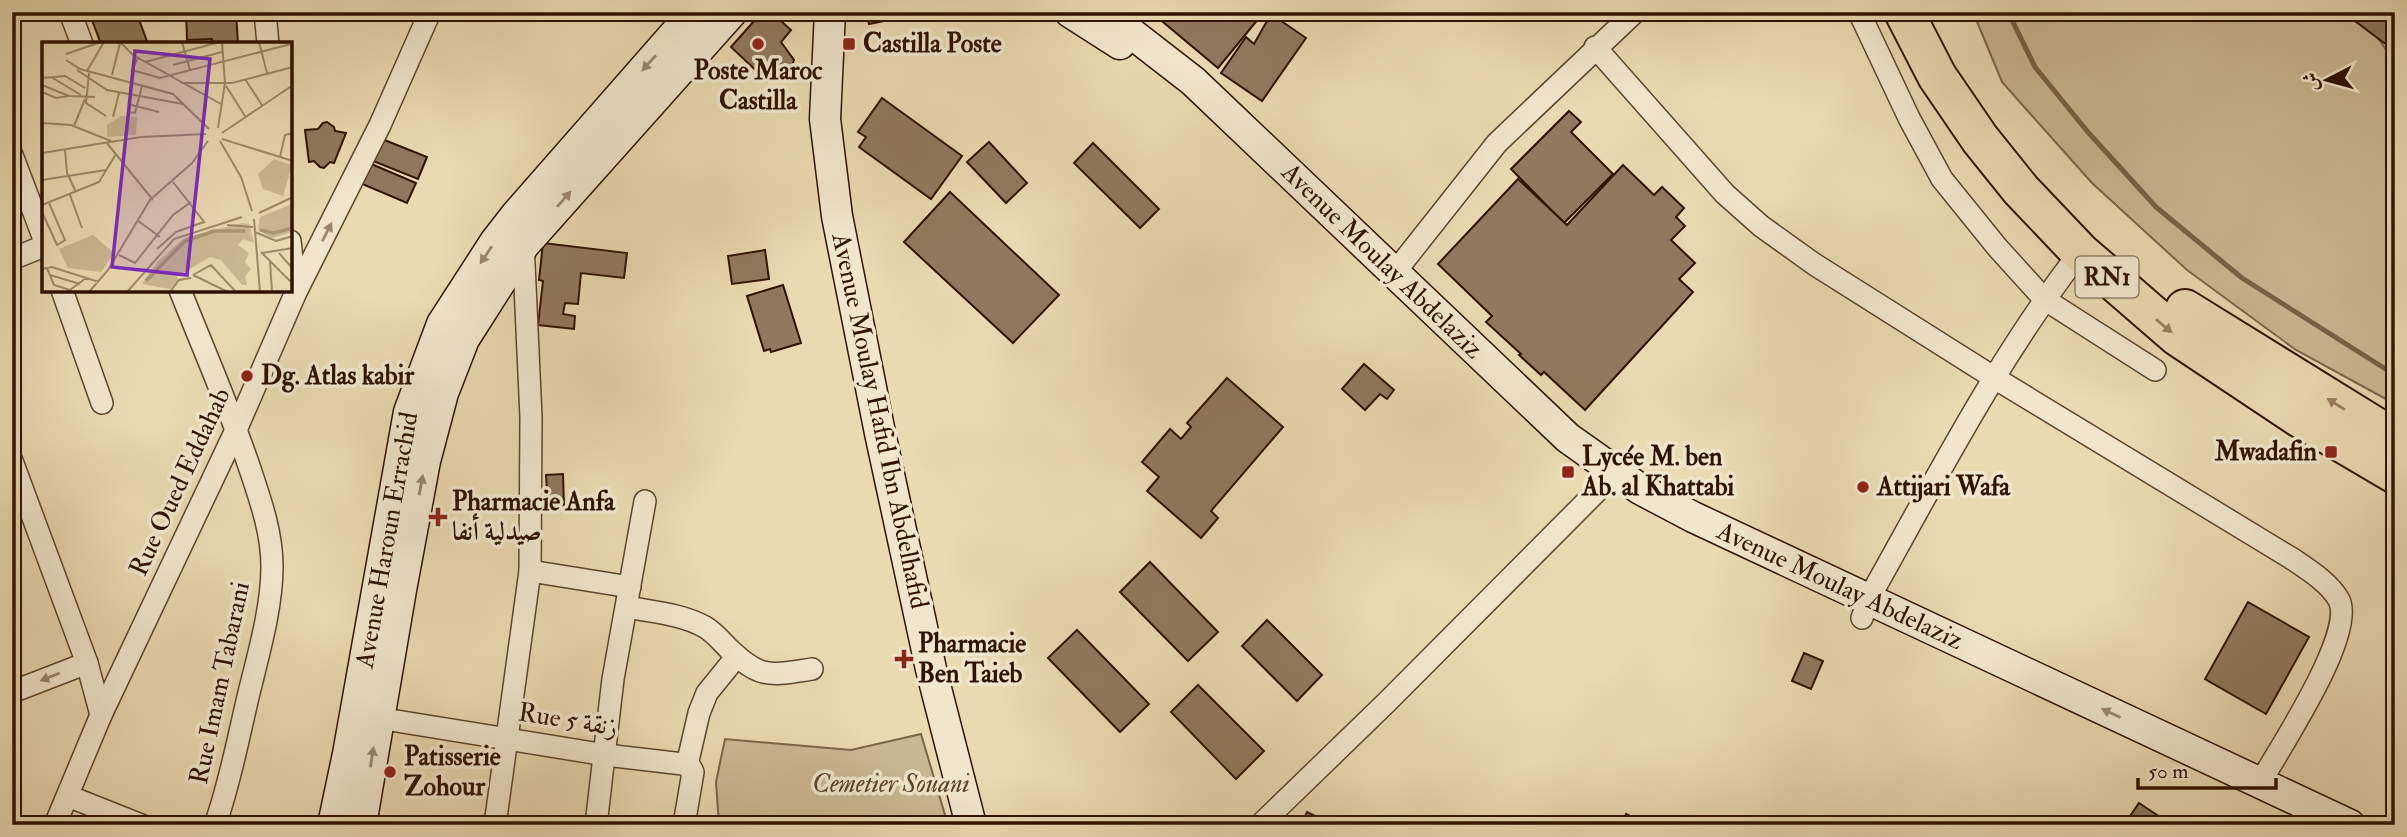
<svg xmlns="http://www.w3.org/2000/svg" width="2407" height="837" font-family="'IM FELL Double Pica',Amiri,serif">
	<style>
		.green { fill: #cab793; stroke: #7c644a; stroke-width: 2 }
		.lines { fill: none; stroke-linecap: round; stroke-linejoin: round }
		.stream { stroke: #796147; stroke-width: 5 }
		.building { fill: #90795d; stroke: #2f1201; stroke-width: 2 }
		.street-casing { stroke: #5e442d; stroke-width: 24 }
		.secondary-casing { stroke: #2f1201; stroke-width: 33 }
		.highway-casing { stroke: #2f1201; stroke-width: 42 }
		.street { stroke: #f1e6cc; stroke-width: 21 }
		.secondary { stroke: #f1e6cc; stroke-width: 30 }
		.highway { stroke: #ead9b1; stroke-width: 38 }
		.oneway { fill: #9a8771 }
		.oneway2 { fill: #967f62 }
		.poi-dot { fill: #8f2418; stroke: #f1e6cc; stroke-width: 2.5 }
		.labels { text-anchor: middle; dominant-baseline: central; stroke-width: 7; stroke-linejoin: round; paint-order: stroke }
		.shield { fill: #f1e6cc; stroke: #69523e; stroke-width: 2 }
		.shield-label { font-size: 24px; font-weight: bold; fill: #2f1201 }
		.poi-label { font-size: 26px; font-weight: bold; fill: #2f1201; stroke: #f1e6cc; text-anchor: start }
		.street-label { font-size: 26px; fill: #2f1201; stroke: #f1e6cc }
		.park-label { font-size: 26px; font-style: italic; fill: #5e442d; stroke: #f1e6cc }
		.inset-river { fill: none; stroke: #aa9575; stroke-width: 3.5 }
		.inset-road { fill: none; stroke: #9f896b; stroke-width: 2 }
		.view { fill: #7b2cbf; fill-opacity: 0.15; stroke: #7b2cbf; stroke-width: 3.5 }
		.inset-edge { fill: none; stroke: #2f1201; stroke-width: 3.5 }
	</style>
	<rect width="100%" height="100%" fill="#ead9b1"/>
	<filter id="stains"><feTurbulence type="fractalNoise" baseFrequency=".00286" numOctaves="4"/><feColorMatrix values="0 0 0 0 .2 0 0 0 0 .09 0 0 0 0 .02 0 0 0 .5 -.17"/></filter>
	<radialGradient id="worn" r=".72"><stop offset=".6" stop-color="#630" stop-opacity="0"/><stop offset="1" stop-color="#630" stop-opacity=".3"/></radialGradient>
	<g class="green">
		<polygon points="1973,12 2359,12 2395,62 2395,404 2296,350 2187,270 2092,183 2002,82"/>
		<polygon points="921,734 948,825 719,825 716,782 725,739 851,750"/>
	</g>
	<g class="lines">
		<polyline class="stream" points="2008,12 2035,67 2087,131 2156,207 2242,278 2395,375"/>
	</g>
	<g class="building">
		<polygon points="89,12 142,12 137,14 148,44 101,44"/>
		<polygon points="186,12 236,12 238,44 212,44 212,39 187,40"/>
		<polygon points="287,12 348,12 348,13 287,18"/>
		<polygon points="363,12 418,12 417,17"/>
		<polygon points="762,12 771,12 791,30 781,42 794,60 791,68 782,64 767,81 731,47"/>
		<polygon points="867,12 892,12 894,19 869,24"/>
		<polygon points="1151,12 1264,12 1218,68"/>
		<polygon points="2363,12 2395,12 2395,51 2355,21"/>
		<polygon points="1271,14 1306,38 1262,101 1221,73 1246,37 1254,44"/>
		<polygon points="882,98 962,156 931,199 859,147 866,137 858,132"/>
		<polygon points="1569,111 1581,122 1571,132 1613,174 1564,223 1511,169"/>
		<polygon points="327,122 334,127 335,131 346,133 334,163 330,162 324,168 320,167 314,161 309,162 305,130 318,129 323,123"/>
		<polygon points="382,139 427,157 418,179 373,161"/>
		<polygon points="989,142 1027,183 1006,203 967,162"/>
		<polygon points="1093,143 1159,209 1140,228 1074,163"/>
		<polygon points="369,163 416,183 407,203 360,183"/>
		<polygon points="1623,165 1654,195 1662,187 1684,208 1676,217 1685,226 1671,240 1695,263 1679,279 1693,292 1585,410 1544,372 1541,375 1519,355 1521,354 1486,322 1492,316 1438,264 1518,179 1567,225"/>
		<polygon points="950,192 1059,295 1013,343 904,242"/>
		<polygon points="543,243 627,253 624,278 581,273 578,304 565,303 563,314 575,316 574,329 538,325 543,281 539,280"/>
		<polygon points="765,250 769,279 732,284 728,256"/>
		<polygon points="783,285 801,343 771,352 770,349 764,351 747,296"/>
		<polygon points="1364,364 1394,390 1387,399 1380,394 1365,410 1342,389"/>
		<polygon points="1227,378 1283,427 1211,511 1218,518 1201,538 1147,491 1159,477 1142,462 1170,429 1181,439 1191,427 1187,423"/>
		<polygon points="563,474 564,507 548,507 546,475"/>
		<polygon points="1150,562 1218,632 1188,661 1120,592"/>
		<polygon points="2248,602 2309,637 2266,714 2205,679"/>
		<polygon points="1267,620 1322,675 1297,701 1242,646"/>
		<polygon points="1077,630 1149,704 1120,732 1048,658"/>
		<polygon points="1804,653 1823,661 1811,689 1792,681"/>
		<polygon points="1198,685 1264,751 1236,779 1171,712"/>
		<polygon points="2139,803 2172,825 2124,825"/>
		<polygon points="1307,812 1333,825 1301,825"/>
		<polygon points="1626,814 1647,825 1620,825"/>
	</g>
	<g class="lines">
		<defs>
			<g id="street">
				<polyline points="70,12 82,44"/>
				<polyline points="265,12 268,44"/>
				<polyline points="1859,12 1909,118 1942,179 1997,247 2044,299 2155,370"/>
				<path d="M1595,47L1725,194L1761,226L1814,264L1993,377L2291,558C2307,569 2329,582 2339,600C2356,634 2279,749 2260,783"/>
				<polyline points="12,155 44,239"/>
				<polyline points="290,241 296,292"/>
				<polyline points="12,259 44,246"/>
				<polyline points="1395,272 1497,143 1635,12"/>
				<polyline points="62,290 102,403"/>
				<path d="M180,290C203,348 228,405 248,463C259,496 272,531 272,566C272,609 258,655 248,697C238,739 230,783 215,825"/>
				<polyline points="12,461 87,663 101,715"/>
				<polyline points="530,571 630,587"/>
				<path d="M627,607C653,612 682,614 705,627C715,633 721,641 729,649C761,680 771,675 812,669"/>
				<path d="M1862,618L1868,600C1935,481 1996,361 2080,252"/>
				<polyline points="12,692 87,663"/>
				<polyline points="378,718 606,755 683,764 691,768 693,772 684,825"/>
				<polyline points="687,765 699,713 707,693 737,656"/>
				<polyline points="68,796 141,825"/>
				<polyline points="55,825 101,715 236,430 296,292 380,125 430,12"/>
				<polyline points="495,825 530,571 531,417 523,242"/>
				<polyline points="596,825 613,679 645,501"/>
				<polyline points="1260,825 1387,702 1615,473"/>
			</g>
			<g id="secondary">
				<polyline points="830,12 825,119 837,216 880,433 931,669 971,825"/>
				<polyline points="1070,12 1120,44"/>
				<polyline points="1104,12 1193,81 1568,438 1640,489 1693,517 2350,825"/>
				<polyline points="333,825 348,754 409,412 442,324 495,242 516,215 694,12"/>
				<polyline points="361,825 401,590 425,461 443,393 464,339 524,245 732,12"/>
			</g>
			<g id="highway">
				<polyline points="1904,12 1937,76 1980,139 2021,190 2080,252 2177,336 2300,418 2395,474"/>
				<polyline points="2185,309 2395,439"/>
			</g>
		</defs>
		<use href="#street" class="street-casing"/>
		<use href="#secondary" class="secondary-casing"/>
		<use href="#highway" class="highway-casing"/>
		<use href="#street" class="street"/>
		<use href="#secondary" class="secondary"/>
		<use href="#highway" class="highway"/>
	</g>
	<defs><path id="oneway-solid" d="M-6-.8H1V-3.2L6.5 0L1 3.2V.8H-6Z" transform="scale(1.75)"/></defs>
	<g class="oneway">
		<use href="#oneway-solid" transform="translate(649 63) rotate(132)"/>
		<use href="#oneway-solid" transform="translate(564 199) rotate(-49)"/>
		<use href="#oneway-solid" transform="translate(327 232) rotate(-63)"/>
		<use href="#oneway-solid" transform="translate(486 255) rotate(124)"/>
		<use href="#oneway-solid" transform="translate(421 485) rotate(-79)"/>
		<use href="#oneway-solid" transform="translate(50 677) rotate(158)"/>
		<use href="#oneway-solid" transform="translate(2111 713) rotate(-155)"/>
		<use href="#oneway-solid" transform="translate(372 757) rotate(-81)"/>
	</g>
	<g class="oneway2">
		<use href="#oneway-solid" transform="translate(2164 326) rotate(40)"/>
		<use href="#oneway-solid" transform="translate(2336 404) rotate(-148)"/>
	</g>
	<g class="poi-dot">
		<circle cx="758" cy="44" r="7"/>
		<rect x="842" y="37" width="14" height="14" rx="3.5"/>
		<circle cx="247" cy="376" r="7"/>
		<rect x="2324" y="445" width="14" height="14" rx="3.5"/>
		<rect x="1561" y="465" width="14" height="14" rx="3.5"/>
		<circle cx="1863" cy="487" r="7"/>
		<path d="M434.5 506.5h7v7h7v7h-7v7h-7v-7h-7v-7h7z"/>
		<path d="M900.5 648.5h7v7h7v7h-7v7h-7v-7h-7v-7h7z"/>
		<circle cx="390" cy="772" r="7"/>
	</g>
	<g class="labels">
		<rect class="shield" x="2075.5" y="256.5" width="63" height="41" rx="5"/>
		<g class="shield-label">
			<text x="2107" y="277">RN1</text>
		</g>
		<g class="poi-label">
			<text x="863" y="44">Castilla Poste</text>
			<text x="758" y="71" text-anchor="middle">Poste Maroc<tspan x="758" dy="30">Castilla</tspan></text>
			<text x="261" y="376">Dg. Atlas kabir</text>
			<text x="2317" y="452" text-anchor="end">Mwadafin</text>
			<text x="1582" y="457">Lycée M. ben<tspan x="1582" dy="30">Ab. al Khattabi</tspan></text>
			<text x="1877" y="487">Attijari Wafa</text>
			<text x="452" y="502">Pharmacie Anfa<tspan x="452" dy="30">صيدلية أنفا</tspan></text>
			<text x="918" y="644">Pharmacie<tspan x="918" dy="30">Ben Taieb</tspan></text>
			<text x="404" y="757">Patisserie<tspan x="404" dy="30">Zohour</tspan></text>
		</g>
		<g class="street-label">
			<text transform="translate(1382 261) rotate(44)">Avenue Moulay Abdelaziz</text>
			<text transform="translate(880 421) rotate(78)">Avenue Moulay Hafid Ibn Abdelhafid</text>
			<text transform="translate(180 482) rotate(-65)">Rue Oued Eddahab</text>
			<text transform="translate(387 540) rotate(-80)">Avenue Haroun Errachid</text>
			<text transform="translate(1840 586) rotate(25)">Avenue Moulay Abdelaziz</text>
			<text transform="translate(220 683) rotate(-78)">Rue Imam Tabarani</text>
			<text transform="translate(568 720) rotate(9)">Rue 5 زنقة</text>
		</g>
		<g class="park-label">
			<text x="891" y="784">Cemetier Souani</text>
		</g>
	</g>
	<g transform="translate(42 42)">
		<rect width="250" height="250" fill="#ead9b1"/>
		<path d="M79,74L95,75L94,93L65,95V83ZM232,117L250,123L241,154L221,147L216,132ZM250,162V190L230,196L216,188L218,175ZM200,181L207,182L212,201L201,197L196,203L207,211L203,220L209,227L203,235L205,243H200L179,218L168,215L134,235L137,239L128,247L100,242L115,220L142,196ZM51,193L72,211L59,230L26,226L17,207Z" fill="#cab793"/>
		<path class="inset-river" d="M218,188L231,191L251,186M104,239L143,199L172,189H203"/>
		<path class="inset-road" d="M78,0L91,13L179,62M140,0L148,28M217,0L225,31M24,12L59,0M96,16L90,28L118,36L249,2M24,18L38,27L131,52L167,87M103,20L178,0M131,23L180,10M249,25L250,2M35,28L65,48L141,62M45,29L62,0M47,31L44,61L64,74M70,33L78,1M9,35L39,53M0,36L23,34L43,46M203,37L220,63M139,41H190L251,25M0,43L27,54L53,55M184,44L203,74M0,50L14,56L26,54M86,62L117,70M86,70L93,71L100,44M71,75L77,51M0,81L29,83L69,99M32,84L43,57M176,86L183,41L180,0M180,91L251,43M180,97L251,119M178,99L199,135L210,169M64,100L111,158M23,107L25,131L34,150M0,111L99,95L164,92M238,115L243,93L251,91M0,138L64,128M131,140L163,181M28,153L40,186M0,163L57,140L74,112M0,170L15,203L23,198L7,161M217,171L251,155M212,177L218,250M95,178L118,195M185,183L211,185M213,190L234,199L251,194M115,207L134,190L162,180M219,210L251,242M220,211L251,206M237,211L251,227M77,213L93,221L131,173L149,160M228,220L230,250M5,226L12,243L28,248L44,236M0,227L10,225L57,240M8,233L38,242M151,233L169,223L194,250M151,233L186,250M47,250L66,228L108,158L150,121L166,99M85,250L132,197L200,175M128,250L137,238L149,236"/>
		<path class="view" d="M93,9L168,17L145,233L70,225Z"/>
		<rect width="250" height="250" class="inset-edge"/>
	</g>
	<rect width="2407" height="837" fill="none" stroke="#ead9b1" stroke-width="42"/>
	<rect x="14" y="14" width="2379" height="809" fill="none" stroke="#2f1201" stroke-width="3.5"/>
	<rect x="21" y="21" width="2365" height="795" fill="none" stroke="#2f1201" stroke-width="2"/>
	<g transform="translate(2327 80) rotate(264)" stroke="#f1e6cc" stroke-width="5" paint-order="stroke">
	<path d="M0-5L12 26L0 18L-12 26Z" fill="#2f1201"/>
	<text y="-10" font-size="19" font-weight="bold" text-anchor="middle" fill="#2f1201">ش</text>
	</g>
	<path d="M2138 778v10h138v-10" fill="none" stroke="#2f1201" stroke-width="3.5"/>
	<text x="2148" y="778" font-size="21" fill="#2f1201" stroke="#f1e6cc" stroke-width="5" paint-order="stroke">50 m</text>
	<rect width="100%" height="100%" filter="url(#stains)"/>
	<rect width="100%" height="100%" fill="url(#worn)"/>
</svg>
